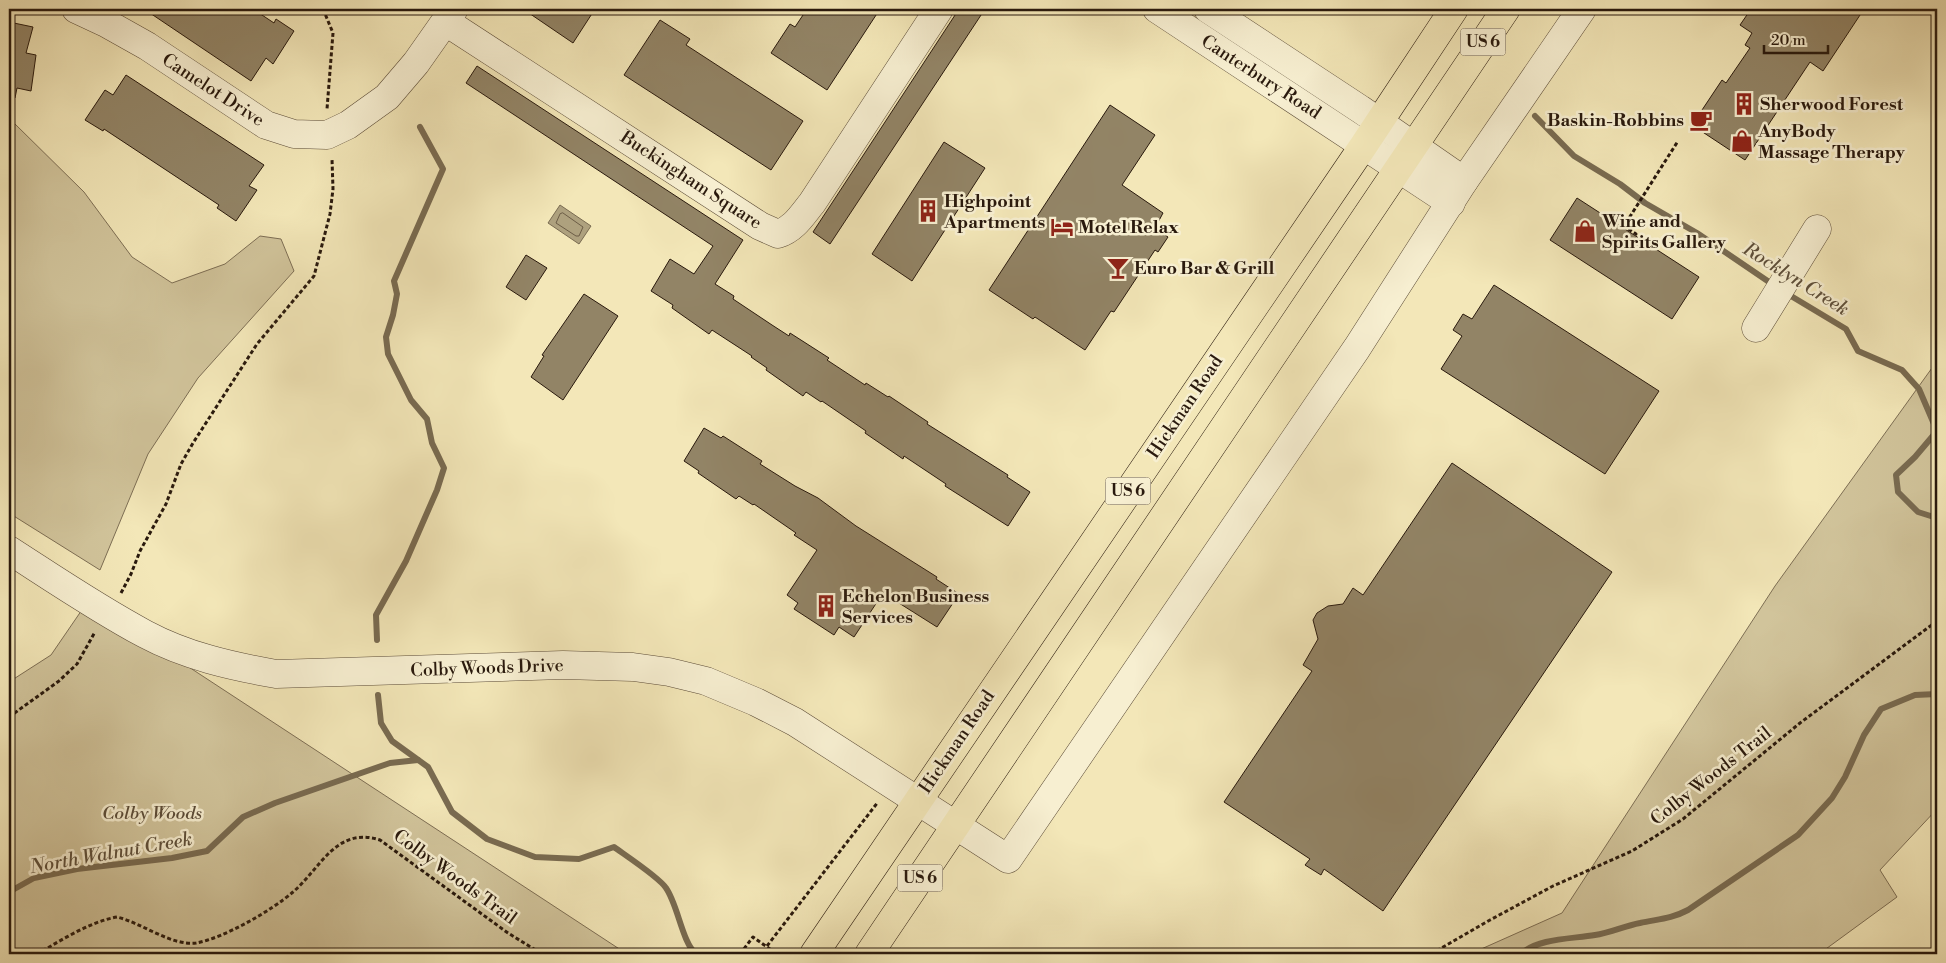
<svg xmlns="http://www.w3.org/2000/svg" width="1946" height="963" font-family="'Libre Bodoni',serif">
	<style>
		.green { fill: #d1c49b; stroke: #7d6e54 }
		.water { fill: #aea17e; stroke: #796b51 }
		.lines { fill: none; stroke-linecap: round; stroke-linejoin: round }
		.shore { stroke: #6c5d46; stroke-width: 1 }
		.stream { stroke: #796b51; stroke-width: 6 }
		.building { fill: #928466; stroke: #29190d }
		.minor-casing { stroke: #5c4c38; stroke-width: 29 }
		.major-casing { stroke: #29190d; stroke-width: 29 }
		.path { stroke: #29190d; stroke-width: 3; stroke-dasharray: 4 2.5; stroke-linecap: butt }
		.minor { stroke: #f7efd1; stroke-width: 28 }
		.major { stroke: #f3e7b8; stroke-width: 28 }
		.labels { text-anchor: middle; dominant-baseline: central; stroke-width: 5; stroke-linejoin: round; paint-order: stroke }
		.shield { fill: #f7efd1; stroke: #675948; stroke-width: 1 }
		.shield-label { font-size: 16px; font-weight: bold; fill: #29190d }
		.street-label { font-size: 18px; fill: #29190d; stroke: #f7efd1 }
		.poi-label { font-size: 18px; font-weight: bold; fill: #29190d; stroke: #f7efd1; text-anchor: start }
		.park-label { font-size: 18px; font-style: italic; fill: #5b4c38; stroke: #f7efd1 }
		.water-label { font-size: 19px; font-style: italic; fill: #5e4f3a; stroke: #f7efd1 }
	</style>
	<rect width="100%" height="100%" fill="#f3e7b8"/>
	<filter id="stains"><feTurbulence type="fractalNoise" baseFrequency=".004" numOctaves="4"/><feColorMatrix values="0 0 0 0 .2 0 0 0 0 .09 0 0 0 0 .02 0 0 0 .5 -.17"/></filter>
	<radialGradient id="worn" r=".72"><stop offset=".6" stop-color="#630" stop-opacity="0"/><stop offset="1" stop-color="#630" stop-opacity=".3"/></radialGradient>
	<g class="green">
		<polygon points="9,122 14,123 84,192 132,257 172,283 225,264 260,236 281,239 294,271 198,378 148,454 100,570 9,513"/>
		<polygon points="1937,361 1937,809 1880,870 1897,897 1819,954 1470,954 1562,913 1775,586"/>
		<polygon points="88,601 627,954 9,954 9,682 51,655"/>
	</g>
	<polygon class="water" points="560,205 591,226 579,244 548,223"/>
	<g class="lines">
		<polygon class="shore" points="563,213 583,227 579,236 576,236 556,223 560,214"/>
		<g class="stream">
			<polyline points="1535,116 1574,156 1620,184 1645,203 1697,233 1775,286"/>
			<polyline points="1786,293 1846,329 1858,351 1902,370 1919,389 1937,431 1915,457 1896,475 1898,492 1918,512 1937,518"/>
			<polyline points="377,640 376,615 406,561 437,490 444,468 432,443 427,419 411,400 388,354 386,337 393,315 397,294 394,281 443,169 420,127"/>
			<path d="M378,695L381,723L392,741L428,767L452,812L487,839L535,857L579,859L614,847C625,855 660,878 666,888C678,905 682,942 696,954"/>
			<polyline points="9,892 34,878 77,869 172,858 207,851 243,817 275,803 390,763 418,760"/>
			<path d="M1521,954C1538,938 1572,939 1595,935C1610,933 1624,926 1640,923C1658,919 1671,919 1688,910L1798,835L1832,798L1845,777L1864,735L1881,709L1915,695L1937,694"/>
		</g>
	</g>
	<g class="building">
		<polygon points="144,9 253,9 274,23 276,19 294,31 273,64 266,58 251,81"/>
		<polygon points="523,9 595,9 573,43"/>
		<polygon points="807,9 880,9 827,90 771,53 790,24 795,27"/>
		<polygon points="959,9 985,9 830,244 813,232"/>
		<polygon points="1751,9 1864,9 1823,71 1810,62 1745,160 1692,125 1722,80 1726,83 1750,48 1745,45 1752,33 1740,25"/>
		<polygon points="660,20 690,39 686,45 803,121 771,170 624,75"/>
		<polygon points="9,22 33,27 26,53 36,55 31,91 17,88 15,98 9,97"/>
		<polygon points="477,66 743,240 715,284 734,296 733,299 772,325 789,336 790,333 829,358 827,360 865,385 866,383 888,397 889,396 928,422 927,424 1008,475 1007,477 1030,492 1008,526 945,486 946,484 904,456 903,459 865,433 866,431 822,401 821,402 806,392 803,396 766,370 767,368 751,357 752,356 712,330 709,334 672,308 673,305 651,291 670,259 694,274 713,246 466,83"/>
		<polygon points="126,75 264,165 249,186 257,190 236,221 217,208 219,205 104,129 103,131 85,120 105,90 113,95"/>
		<polygon points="1110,105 1155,135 1122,185 1163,213 1155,228 1168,237 1158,252 1155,250 1114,312 1111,311 1085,350 1035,317 1033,319 989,290"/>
		<polygon points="944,142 985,168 912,281 872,254"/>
		<polygon points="1577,198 1699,277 1672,319 1550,240"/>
		<polygon points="526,255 547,268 526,300 506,287"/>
		<polygon points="1494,285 1659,391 1605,474 1441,369 1462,336 1453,330 1463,314 1472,319"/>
		<polygon points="584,294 618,316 563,400 531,377 544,356 542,355"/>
		<polygon points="704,428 721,438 723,436 762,461 760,464 795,486 818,498 856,526 937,577 936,579 959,594 937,627 883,593 854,637 839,627 834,635 794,609 798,603 787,595 817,550 794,535 796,533 754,504 753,505 739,496 736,499 698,473 699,471 684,461"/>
		<polygon points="1452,463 1612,572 1383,911 1324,869 1321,875 1305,865 1310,859 1224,802 1312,671 1303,665 1318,639 1313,620 1317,613 1328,606 1343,604 1353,588 1363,595"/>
	</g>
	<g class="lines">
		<defs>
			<g id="minor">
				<polyline points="76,9 106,23 147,46 266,125 294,134 327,135 348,125 387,97 416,63 454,9"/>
				<polyline points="1157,9 1451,203"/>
				<polyline points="1208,9 1360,109 1464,181"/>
				<path d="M446,22L760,226L778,234C794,229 802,215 812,203L939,9"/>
				<polyline points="1756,328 1817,229"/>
				<path d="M9,550C54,579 98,609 145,634C186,656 231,666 276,674L563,665L633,667L669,672L706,681L756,702L795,722L1008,859L1357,348L1464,181L1582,9"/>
			</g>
			<g id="major">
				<polyline points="814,954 1364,145 1454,9"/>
				<polyline points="869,954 1506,9"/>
			</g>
		</defs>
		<use href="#minor" class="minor-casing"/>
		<use href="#major" class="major-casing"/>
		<g class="path">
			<polyline points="323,9 333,33 327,109"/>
			<polyline points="1635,235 1636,234 1624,226 1678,141"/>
			<polyline points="121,593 131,574 140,551 166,504 181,464 193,443 257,344 314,276 330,214 333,189 332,159"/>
			<polyline points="9,717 59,681 77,664 95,632"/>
			<polyline points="767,946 878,802"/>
			<path d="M37,954C62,940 89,922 117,917C142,923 171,946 196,943C224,938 271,911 293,892C321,868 336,826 380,840L508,933L542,954"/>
			<polyline points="740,954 753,937 777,954"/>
			<polyline points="1431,954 1490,920 1553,886 1632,851 1683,819 1800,723 1937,621"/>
		</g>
		<use href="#minor" class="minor"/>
		<use href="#major" class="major"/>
	</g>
	<defs>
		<symbol id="building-bare" viewBox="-9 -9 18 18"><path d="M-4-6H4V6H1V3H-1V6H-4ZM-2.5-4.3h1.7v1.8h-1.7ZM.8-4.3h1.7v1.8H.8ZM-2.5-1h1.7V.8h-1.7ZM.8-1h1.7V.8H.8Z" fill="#8f2418" stroke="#f7efd1" stroke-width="2.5" paint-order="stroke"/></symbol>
		<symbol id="cafe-bare" viewBox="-9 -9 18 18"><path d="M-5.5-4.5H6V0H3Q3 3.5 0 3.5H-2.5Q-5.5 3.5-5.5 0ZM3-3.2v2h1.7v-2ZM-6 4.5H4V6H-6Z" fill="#8f2418" stroke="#f7efd1" stroke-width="2.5" paint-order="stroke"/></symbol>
		<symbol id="shop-bare" viewBox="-9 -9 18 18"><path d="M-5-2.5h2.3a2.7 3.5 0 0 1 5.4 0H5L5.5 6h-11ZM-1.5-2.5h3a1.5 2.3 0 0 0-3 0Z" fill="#8f2418" stroke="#f7efd1" stroke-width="2.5" paint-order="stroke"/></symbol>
		<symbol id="hotel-bare" viewBox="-9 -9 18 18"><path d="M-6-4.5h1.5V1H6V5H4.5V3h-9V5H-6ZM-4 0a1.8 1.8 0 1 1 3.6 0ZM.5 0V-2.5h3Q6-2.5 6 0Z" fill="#8f2418" stroke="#f7efd1" stroke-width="2.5" paint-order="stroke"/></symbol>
		<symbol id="bar-bare" viewBox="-9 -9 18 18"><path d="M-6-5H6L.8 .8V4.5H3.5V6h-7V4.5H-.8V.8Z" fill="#8f2418" stroke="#f7efd1" stroke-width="2.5" paint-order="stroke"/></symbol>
	</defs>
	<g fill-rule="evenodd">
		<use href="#building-bare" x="1728" y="88" width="32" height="32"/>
		<use href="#cafe-bare" x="1685" y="104" width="32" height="32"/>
		<use href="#shop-bare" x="1726" y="125" width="32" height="32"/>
		<use href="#building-bare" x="912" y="195" width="32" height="32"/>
		<use href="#hotel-bare" x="1046" y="211" width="32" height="32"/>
		<use href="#shop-bare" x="1569" y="215" width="32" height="32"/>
		<use href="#bar-bare" x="1102" y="252" width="32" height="32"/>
		<use href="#building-bare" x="810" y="590" width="32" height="32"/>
	</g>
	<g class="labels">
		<g class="shield">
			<rect x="1460.5" y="28.5" width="45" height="27" rx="4"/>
			<rect x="1105.5" y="477.5" width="45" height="27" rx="4"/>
			<rect x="897.5" y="864.5" width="45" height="27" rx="4"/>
		</g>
		<g class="shield-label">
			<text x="1483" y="42">US 6</text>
			<text x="1128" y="491">US 6</text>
			<text x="920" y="878">US 6</text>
		</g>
		<g class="street-label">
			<text transform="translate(1261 77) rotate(33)">Canterbury Road</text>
			<text transform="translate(213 90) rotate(33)">Camelot Drive</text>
			<text transform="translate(691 180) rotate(33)">Buckingham Square</text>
			<text transform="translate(1185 407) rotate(-56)">Hickman Road</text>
			<text transform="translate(487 668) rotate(-2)">Colby Woods Drive</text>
			<text transform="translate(957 742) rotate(-56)">Hickman Road</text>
			<text transform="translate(1711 776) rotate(-38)">Colby Woods Trail</text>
			<text transform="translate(455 877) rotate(36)">Colby Woods Trail</text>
		</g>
		<g class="poi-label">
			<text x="1760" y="104">Sherwood Forest</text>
			<text x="1684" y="120" text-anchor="end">Baskin-Robbins</text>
			<text x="1758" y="131">AnyBody<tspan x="1758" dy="21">Massage Therapy</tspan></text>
			<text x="944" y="201">Highpoint<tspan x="944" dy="21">Apartments</tspan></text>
			<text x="1602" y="221">Wine and<tspan x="1602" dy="21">Spirits Gallery</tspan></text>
			<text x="1078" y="227">Motel Relax</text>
			<text x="1134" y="268">Euro Bar &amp; Grill</text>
			<text x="842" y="596">Echelon Business<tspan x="842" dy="21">Services</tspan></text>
		</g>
		<g class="park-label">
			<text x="152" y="813">Colby Woods</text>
		</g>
		<g class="water-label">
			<text transform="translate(1796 279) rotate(32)">Rocklyn Creek</text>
			<text transform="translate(111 853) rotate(-10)">North Walnut Creek</text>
		</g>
	</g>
	<rect width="1946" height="963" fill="none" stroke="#f3e7b8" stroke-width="30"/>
	<rect x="10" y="10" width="1926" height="943" fill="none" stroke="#29190d" stroke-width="2.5"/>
	<rect x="15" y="15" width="1916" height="933" fill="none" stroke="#29190d"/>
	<path d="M1764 45v8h64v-8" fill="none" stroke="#29190d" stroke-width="2.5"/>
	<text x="1771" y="45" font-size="15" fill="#29190d" stroke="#f7efd1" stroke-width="4" paint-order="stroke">20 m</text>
	<rect width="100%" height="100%" filter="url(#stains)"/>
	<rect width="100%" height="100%" fill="url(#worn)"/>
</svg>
